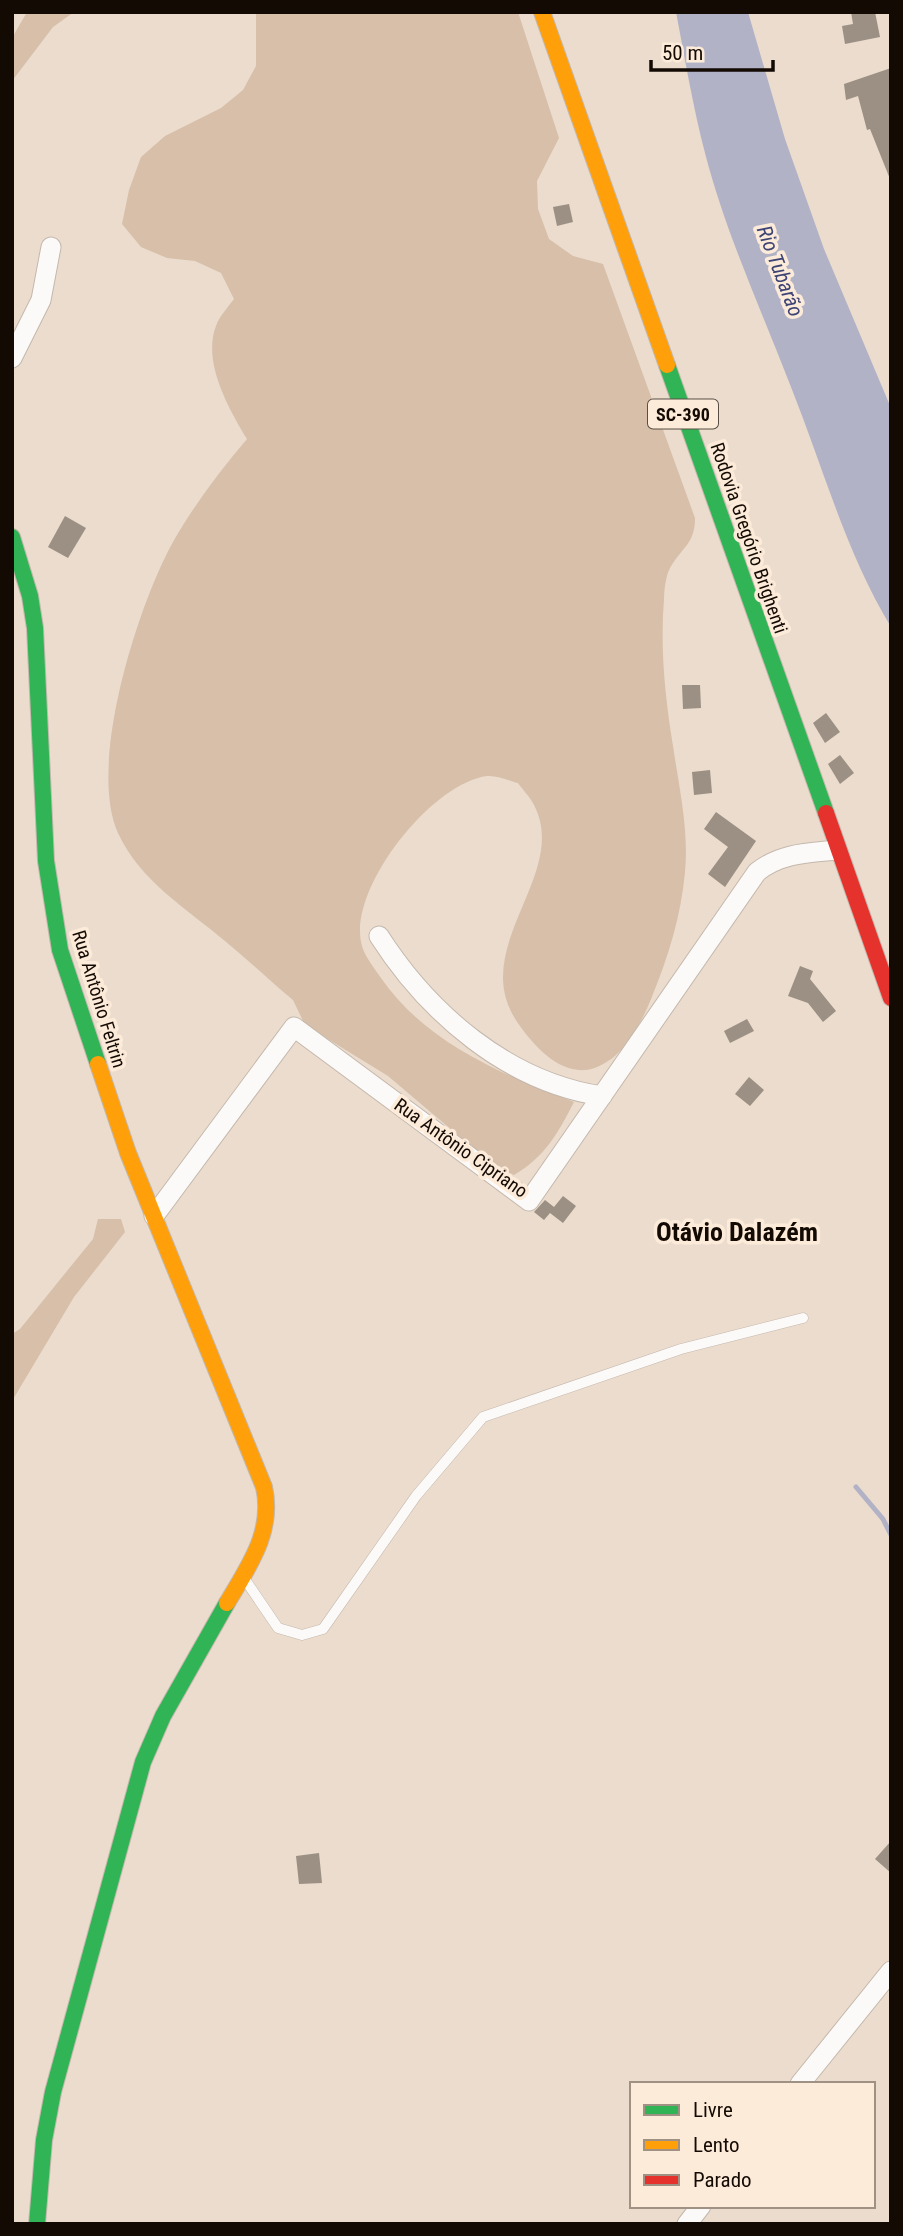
<svg xmlns="http://www.w3.org/2000/svg" width="903" height="2236" font-family="'Roboto Condensed',sans-serif">
	<style>
		.forest { fill: #d7bfa9 }
		.water { fill: #b2b2c7 }
		.lines { fill: none; stroke-linecap: round; stroke-linejoin: round }
		.stream { stroke: #b2b2c7; stroke-width: 5 }
		.building { fill: #9b9083 }
		.lane-casing { stroke: #c4b8ad; stroke-width: 11 }
		.street-casing { stroke: #c4b8ad; stroke-width: 21 }
		.fast-casing { stroke: #c4b8ad; stroke-width: 18 }
		.slow-casing { stroke: #c4b8ad; stroke-width: 18 }
		.jam-casing { stroke: #c4b8ad; stroke-width: 18 }
		.lane { stroke: #fcfaf8; stroke-width: 10 }
		.street { stroke: #fcfaf8; stroke-width: 19 }
		.fast { stroke: #30b455; stroke-width: 16 }
		.slow { stroke: #ff9f0a; stroke-width: 16 }
		.jam { stroke: #e5322d; stroke-width: 16 }
		.labels { text-anchor: middle; dominant-baseline: central; stroke-width: 7; stroke-linejoin: round; paint-order: stroke }
		.shield { fill: #fdebda; stroke: #594e44; stroke-width: 2 }
		.shield-label { font-size: 18px; font-weight: bold; fill: #130a03 }
		.street-label { font-size: 19px; fill: #130a03; stroke: #fdebda }
		.water-label { font-size: 21px; font-style: italic; fill: #3d4374; stroke: #fdebda }
		.district-label { font-size: 26px; font-weight: bold; fill: #130a03; stroke: #fdebda }
	</style>
	<rect width="100%" height="100%" fill="#ebdccd"/>
	<g class="forest">
		<polygon points="27,12 74,12 53,27 12,81 12,38"/>
		<path d="M256,12H518L559,138L537,181L538,209L549,239L573,256L603,264L695,518C695,544 682,547 670,568C666,575 664,590 664,599C660,648 665,697 673,746C679,787 689,830 685,872C681,915 669,955 653,994C642,1022 625,1056 597,1067C566,1080 537,1050 520,1026C463,950 571,876 534,805C530,797 523,790 518,783C509,781 497,775 487,776C431,783 346,891 362,946C365,957 375,969 381,978C427,1044 502,1074 574,1102C558,1133 545,1157 514,1175L493,1165L388,1076L305,1025L293,1000C270,981 248,960 225,941C186,908 140,881 118,833C87,765 138,605 173,542C194,505 220,471 247,439C229,409 202,362 216,326C219,317 228,307 234,299L221,273L195,261L167,258L141,247L122,224L129,190L141,157L165,136L221,108L243,90L256,66Z"/>
		<polygon points="98,1219 121,1219 125,1232 74,1297 12,1401 12,1334 20,1329 93,1239"/>
	</g>
	<path class="water" d="M676,12H748L785,139L824,249L891,408V627C846,553 823,467 791,387C761,309 726,234 705,153C693,107 685,59 676,12Z"/>
	<g class="lines">
		<polyline class="stream" points="856,1487 883,1519 891,1535"/>
	</g>
	<g class="building">
		<polygon points="851,12 875,12 880,37 845,44 842,26 853,24"/>
		<polygon points="891,68 891,179 890,179 870,129 867,130 858,96 846,100 844,84"/>
		<polygon points="569,204 573,222 557,226 553,207"/>
		<polygon points="65,516 86,528 68,558 48,547"/>
		<polygon points="682,685 700,685 701,708 683,709"/>
		<polygon points="826,713 840,732 825,743 813,723"/>
		<polygon points="840,755 854,773 840,784 828,764"/>
		<polygon points="710,770 712,793 694,795 692,772"/>
		<polygon points="716,812 756,841 725,887 708,874 728,847 704,829"/>
		<polygon points="800,966 813,971 810,979 836,1011 823,1022 808,1003 788,996"/>
		<polygon points="747,1019 754,1031 730,1043 724,1031"/>
		<polygon points="749,1077 764,1090 750,1106 735,1094"/>
		<polygon points="563,1196 576,1206 563,1223 550,1213 544,1220 534,1212 545,1200 554,1207"/>
		<polygon points="891,1841 891,1873 875,1859"/>
		<polygon points="319,1853 322,1883 299,1884 296,1856"/>
	</g>
	<g class="lines">
		<defs>
			<polyline id="lane" points="246,1581 278,1628 302,1635 323,1629 416,1496 483,1417 681,1349 803,1318"/>
			<g id="street">
				<polyline points="12,358 41,300 51,247"/>
				<path d="M379,936C429,1014 508,1082 602,1096"/>
				<path d="M154,1216L294,1027L529,1201L757,872C781,853 808,853 837,850"/>
				<polyline points="800,2084 891,1971"/>
				<polyline points="687,2224 701,2206"/>
			</g>
			<g id="fast">
				<polyline points="667,365 826,813"/>
				<polyline points="12,537 30,596 35,628 46,861 60,950 98,1064"/>
				<polyline points="37,2224 44,2140 53,2092 143,1762 163,1716 227,1603"/>
			</g>
			<g id="slow">
				<polyline points="542,12 667,365"/>
				<path d="M98,1064L128,1153L264,1487C274,1531 249,1566 227,1603"/>
			</g>
			<polyline id="jam" points="826,813 891,998"/>
		</defs>
		<use href="#lane" class="lane-casing"/>
		<use href="#street" class="street-casing"/>
		<use href="#fast" class="fast-casing"/>
		<use href="#slow" class="slow-casing"/>
		<use href="#jam" class="jam-casing"/>
		<use href="#lane" class="lane"/>
		<use href="#street" class="street"/>
		<use href="#fast" class="fast"/>
		<use href="#slow" class="slow"/>
		<use href="#jam" class="jam"/>
	</g>
	<g class="labels">
		<rect class="shield" x="648" y="399.5" width="70" height="29" rx="5"/>
		<g class="shield-label">
			<text x="683" y="414">SC-390</text>
		</g>
		<g class="street-label">
			<text transform="translate(749 538) rotate(71)">Rodovia Gregório Brighenti</text>
			<text transform="translate(99 999) rotate(73)">Rua Antônio Feltrin</text>
			<text transform="translate(461 1148) rotate(35)">Rua Antônio Cipriano</text>
		</g>
		<g class="water-label">
			<text transform="translate(780 271) rotate(69)">Rio Tubarão</text>
		</g>
		<g class="district-label">
			<text x="737" y="1232">Otávio Dalazém</text>
		</g>
	</g>
	<rect width="903" height="2236" fill="none" stroke="#130a03" stroke-width="28"/>
	<rect x="630" y="2082" width="245" height="126" fill="#fdebda" stroke="#9f9184" stroke-width="2"/>
	<rect x="644" y="2105" width="35" height="10" fill="#30b455" stroke="#9f9184" stroke-width="2"/>
	<text x="693" y="2117" font-size="21" fill="#130a03">Livre</text>
	<rect x="644" y="2140" width="35" height="10" fill="#ff9f0a" stroke="#9f9184" stroke-width="2"/>
	<text x="693" y="2152" font-size="21" fill="#130a03">Lento</text>
	<rect x="644" y="2175" width="35" height="10" fill="#e5322d" stroke="#9f9184" stroke-width="2"/>
	<text x="693" y="2187" font-size="21" fill="#130a03">Parado</text>
	<path d="M651 60v10h122v-10" fill="none" stroke="#130a03" stroke-width="3.5"/>
	<text x="662" y="60" font-size="21" fill="#130a03" stroke="#fdebda" stroke-width="5" paint-order="stroke">50 m</text>
</svg>
